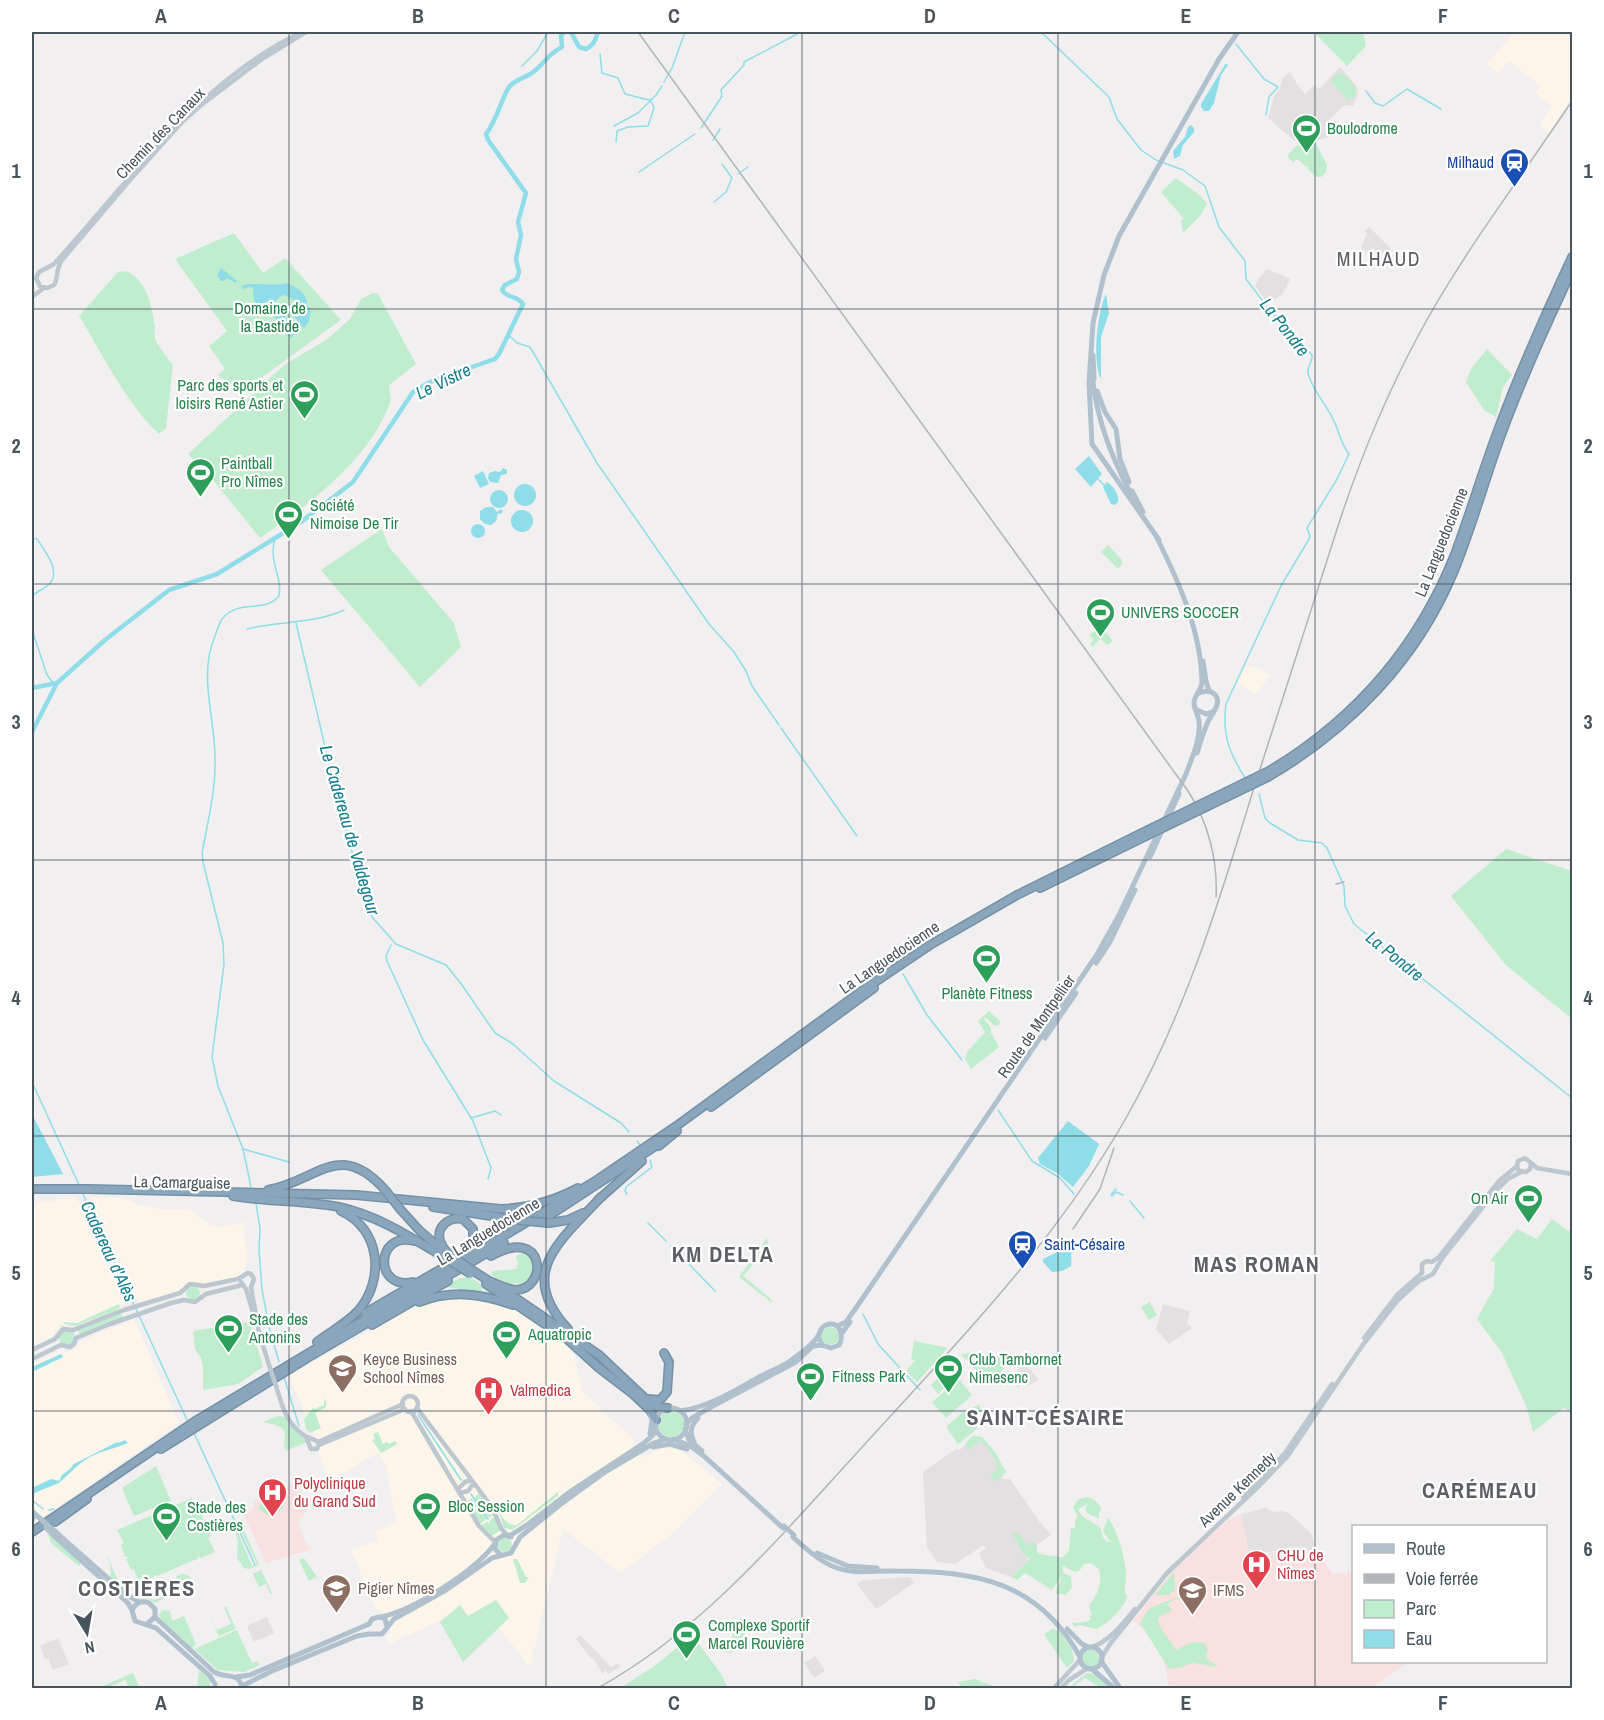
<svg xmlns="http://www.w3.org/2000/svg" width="1604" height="1720" font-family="'Archivo Narrow',sans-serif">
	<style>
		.commercial { fill: #fbf5ea }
		.education { fill: #e3e0e1 }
		.medical { fill: #fae1e1 }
		.green { fill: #c0edce }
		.water { fill: #8fdde8 }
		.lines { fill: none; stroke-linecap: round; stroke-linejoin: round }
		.stream { stroke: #8fdde8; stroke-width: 1.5 }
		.river { stroke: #8fdde8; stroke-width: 4.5 }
		.motorway-casing { stroke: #7591a7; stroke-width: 10 }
		.secondary { stroke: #bcc7d0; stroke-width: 4.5 }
		.primary { stroke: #b0c1cd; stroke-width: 5 }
		.motorway { stroke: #8aa6bc; stroke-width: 7 }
		.rail { stroke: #b2b5b9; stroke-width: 1.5 }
		.motorway-bridge-casing { stroke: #7591a7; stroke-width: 10; stroke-linecap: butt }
		.secondary-bridge { stroke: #bcc7d0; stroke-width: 4.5 }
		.primary-bridge { stroke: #b0c1cd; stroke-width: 5 }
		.motorway-bridge { stroke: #8aa6bc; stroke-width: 7 }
		.grid { fill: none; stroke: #48545c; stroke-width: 1.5; stroke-opacity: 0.55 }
		.labels { text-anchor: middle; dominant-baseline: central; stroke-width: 4.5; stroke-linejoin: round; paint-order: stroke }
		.leisure-label { font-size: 16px; fill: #27864d; stroke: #fff; text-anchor: start }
		.street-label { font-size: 16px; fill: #48545c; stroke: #fff }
		.transit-label { font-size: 16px; fill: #164399; stroke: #fff; text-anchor: end }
		.park-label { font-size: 16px; fill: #1c7a43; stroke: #fff }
		.education-label { font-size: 16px; fill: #785e54; stroke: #fff; text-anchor: start }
		.health-label { font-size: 16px; fill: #be3a42; stroke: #fff; text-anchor: start }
		.water-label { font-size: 18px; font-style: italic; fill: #137f8e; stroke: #fff }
		.quarter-label { font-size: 20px; letter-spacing: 1.5px; fill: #5c6064; stroke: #fff }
		.district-label { font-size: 22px; font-weight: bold; letter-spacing: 1.5px; fill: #5c6064; stroke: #fff }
		.neatline { fill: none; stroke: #48545c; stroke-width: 2 }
		.grid-label { font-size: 20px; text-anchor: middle; font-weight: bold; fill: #48545c }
	</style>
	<rect width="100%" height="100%" fill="#f2eff0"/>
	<g class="commercial">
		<polygon points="1510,32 1572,32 1572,97 1549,133 1539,125 1552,106 1535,93 1540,86 1509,61 1498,73 1487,64 1512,35"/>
		<polygon points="1247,665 1260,669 1270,676 1256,695 1238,682"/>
		<polygon points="77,1197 124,1301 120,1308 77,1325 60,1325 53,1336 32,1346 32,1204"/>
		<polygon points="91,1197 124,1198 138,1205 160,1209 185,1209 190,1210 209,1224 216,1226 224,1227 244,1222 247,1256 244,1272 237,1277 205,1284 189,1282 184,1286 182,1290 140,1304"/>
		<polygon points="450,1296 487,1298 515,1310 565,1342 573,1353 583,1392 632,1438 643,1458 660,1448 668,1448 682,1451 722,1484 679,1528 621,1573 563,1529 530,1667 499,1628 509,1618 468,1616 460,1606 441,1620 389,1644 387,1637 391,1630 389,1619 384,1613 376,1610 351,1550 378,1541 376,1532 396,1521 386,1466 378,1453 328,1481 314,1434 288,1375 411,1309"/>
		<polygon points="134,1319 179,1423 43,1517 32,1507 32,1364 60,1350 67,1352 73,1350 81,1341"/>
	</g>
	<g class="education">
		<polygon points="1340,67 1356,85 1358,95 1353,106 1345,105 1327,122 1328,136 1326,138 1319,140 1310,135 1295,141 1268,118 1274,97 1280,89 1282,78 1290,72 1297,84 1305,94 1314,85 1319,89"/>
		<polygon points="1369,227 1391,249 1386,255 1383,252 1381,256 1373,248 1366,252 1365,249 1362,251 1362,244 1367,234 1364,231"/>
		<polygon points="1267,269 1290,279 1282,295 1268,303 1255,286 1259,278"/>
		<polygon points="1163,1304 1190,1311 1187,1323 1192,1328 1169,1344 1156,1329"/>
		<polygon points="1023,1361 1039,1380 1026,1386 1024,1382 1018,1388 1007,1371 1008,1370 1013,1376 1019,1369 1015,1363"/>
		<polygon points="973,1436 982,1437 994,1451 1006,1472 1002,1477 1004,1479 1010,1479 1039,1521 1038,1523 1040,1522 1051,1535 1039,1543 1024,1564 1011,1577 986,1568 979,1553 986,1548 984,1545 955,1564 937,1562 927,1548 923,1472 956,1449 960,1450"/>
		<polygon points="1265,1508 1273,1512 1283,1511 1289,1513 1311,1533 1316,1549 1288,1555 1284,1549 1263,1553 1265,1563 1251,1566 1241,1514"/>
		<polygon points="910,1577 914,1583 876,1609 857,1584 864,1580"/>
		<polygon points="267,1617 274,1633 254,1642 247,1626"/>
		<polygon points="580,1635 611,1667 618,1663 620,1667 608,1674 604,1669 603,1674 595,1661 588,1655 576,1639"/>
		<polygon points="58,1638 69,1664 53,1670 48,1658 45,1659 40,1646"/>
		<polygon points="815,1656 825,1671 814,1678 804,1663"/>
	</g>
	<g class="medical">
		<polygon points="313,1476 314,1479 299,1486 307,1504 308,1510 297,1522 309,1550 266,1563 243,1513 248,1513 254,1508 253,1501"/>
		<polygon points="1241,1514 1252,1566 1265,1563 1263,1554 1285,1549 1288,1554 1316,1549 1333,1575 1353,1570 1354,1662 1408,1662 1376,1685 1377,1688 1171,1688 1168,1683 1164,1661 1151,1634 1133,1621 1172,1571 1224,1523"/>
	</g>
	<g class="green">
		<polygon points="1314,32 1363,32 1366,46 1347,66"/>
		<polygon points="1340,73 1344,74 1356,88 1355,97 1349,99 1349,101 1331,82 1334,75"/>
		<polygon points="1313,137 1327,165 1326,172 1321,177 1316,177 1308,169 1309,167 1306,167 1298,159 1293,162 1287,156 1296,146"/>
		<polygon points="1176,178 1202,197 1207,204 1200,216 1183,233 1181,220 1184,219 1161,192"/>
		<polygon points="234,233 263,273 285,258 341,320 239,394 218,375 225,369 209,346 227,331 175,259"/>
		<path d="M126,271C147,280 152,307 155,327C155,332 154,337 156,341C160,349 167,357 173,365L166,428L159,434C126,403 103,355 79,316L118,272Z"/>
		<path d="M373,293L378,294L416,364L389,385C389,391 392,398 390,403C369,460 309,505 260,538L213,480L188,454L284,365L326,340L350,319L361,299Z"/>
		<polygon points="1487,349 1512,375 1503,387 1496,417 1484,410 1466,382 1471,369"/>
		<polygon points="382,529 389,547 454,623 461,647 420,687 321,570"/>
		<polygon points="1108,545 1122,560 1122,564 1118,569 1101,552"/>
		<polygon points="1101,626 1113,641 1107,645 1101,639 1092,647 1090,644 1094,640 1089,635"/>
		<polygon points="1506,849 1572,871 1572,1019 1506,965 1451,896"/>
		<polygon points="989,1011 1000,1021 999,1025 995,1026 985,1017 984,1019 991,1028 991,1033 999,1047 971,1069 965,1059 967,1052 985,1032 978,1021"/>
		<polygon points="1552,1219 1568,1231 1572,1230 1572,1413 1564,1408 1533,1432 1527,1408 1502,1353 1477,1319 1494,1288 1495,1262 1490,1261 1517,1229 1537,1239"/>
		<polygon points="767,1238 768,1244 761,1253 760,1252 758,1255 760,1257 743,1276 771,1299 772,1303 739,1277"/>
		<path d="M524,1252L530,1254C536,1268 535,1277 522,1285L517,1283L508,1284L493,1276L491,1273L493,1271L516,1269L518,1264L516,1256Z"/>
		<path d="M470,1277L483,1286L481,1291L493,1293L490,1295C474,1293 456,1287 442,1287L460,1278Z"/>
		<circle cx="193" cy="1293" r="7"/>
		<polygon points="1150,1302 1157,1315 1149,1320 1141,1307"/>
		<polygon points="119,1304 120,1308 114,1311 120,1309 76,1327 113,1311 75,1326 65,1324 63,1322 77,1323"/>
		<polygon points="121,1313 123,1318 80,1335 78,1330"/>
		<polygon points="250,1322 263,1367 238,1384 203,1390 203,1367 201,1358 195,1349 193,1331"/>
		<circle cx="830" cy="1336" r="9"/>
		<circle cx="67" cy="1338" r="8"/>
		<polygon points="914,1341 948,1348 917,1382 906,1371 915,1360 911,1359"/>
		<polygon points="972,1352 1008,1358 1011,1361 990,1383 986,1380 982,1384 981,1383 986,1379 961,1355"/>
		<polygon points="948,1367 956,1376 938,1394 931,1385"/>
		<polygon points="959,1379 972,1395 946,1418 932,1402"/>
		<polygon points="324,1398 327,1404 325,1408 315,1413 321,1428 310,1433 306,1429 304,1419 313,1408 315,1409 324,1405"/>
		<polygon points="979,1405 982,1411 969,1417 978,1428 958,1444 946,1427 965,1410"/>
		<circle cx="671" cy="1424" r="13"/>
		<path d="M278,1416L285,1417L307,1442L286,1451C283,1445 285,1443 285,1436C285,1424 270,1424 262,1422Z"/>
		<polygon points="378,1432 383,1444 387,1442 389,1444 395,1441 397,1444 387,1450 385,1448 386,1451 381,1453 372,1440 375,1439 373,1434"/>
		<polygon points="973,1436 982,1437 994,1451 1006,1472 995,1482 991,1476 998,1467 994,1457 981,1441 969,1449 966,1445 967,1441"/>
		<polygon points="156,1466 171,1501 134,1516 122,1488"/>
		<path d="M570,1482L558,1492V1496L514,1529L513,1527V1530L504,1528L499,1513H502L501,1515C506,1522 509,1525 517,1525Z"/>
		<polygon points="479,1493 495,1514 489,1518 474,1498"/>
		<polygon points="278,1496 284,1508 270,1516 258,1509 259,1505"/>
		<path d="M1086,1497C1094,1498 1098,1503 1102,1509L1099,1512V1519L1087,1513L1085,1508L1088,1504L1078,1509L1082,1516L1100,1527L1103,1537L1107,1542L1113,1541L1109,1540L1103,1531L1108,1517C1118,1532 1124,1555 1126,1573C1127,1582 1122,1589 1127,1597C1124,1608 1107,1625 1096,1629L1079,1625L1075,1627L1072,1623L1086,1622L1091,1619L1089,1617L1092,1614L1089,1606C1097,1595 1104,1582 1098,1568L1090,1563L1084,1564L1080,1570L1075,1572L1063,1566V1573L1071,1576L1072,1587L1066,1595L1055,1593L1062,1576L1052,1590L1025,1573L1017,1580L1011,1577L1030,1558L1023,1553L1012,1534L1019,1533L1027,1545L1032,1542L1037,1547V1552C1045,1557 1054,1554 1062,1558L1069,1550L1071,1528H1075V1520L1078,1517L1073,1507L1079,1499Z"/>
		<polygon points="192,1498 197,1512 200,1511 205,1523 202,1524 206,1525 211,1536 208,1538 215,1552 201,1558 199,1556 197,1559 157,1576 154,1575 154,1577 139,1584 134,1569 131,1570 126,1559 129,1557 125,1557 121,1545 124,1543 117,1530"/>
		<polygon points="472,1498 487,1519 480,1524 466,1502"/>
		<polygon points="496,1516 501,1530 492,1536 481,1526 488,1521 490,1524 490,1520"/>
		<polygon points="243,1528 259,1565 249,1569 244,1568 237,1558 238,1540 235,1532 237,1530 252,1566 257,1564 240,1529"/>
		<polygon points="48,1534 52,1537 82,1563 79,1566 51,1543"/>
		<circle cx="505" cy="1545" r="7"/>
		<path d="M107,1558H108C116,1577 117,1581 132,1596L141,1594L143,1597L155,1600L169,1593L166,1584L170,1585L173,1592L172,1595L155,1603L148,1599L134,1598L111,1578L110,1564Z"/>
		<polygon points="304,1558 317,1577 309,1581 299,1560"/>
		<polygon points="513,1559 517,1559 526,1577 529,1577 525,1583 520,1583"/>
		<polygon points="261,1570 272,1593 270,1594 266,1584 259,1587 253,1574"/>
		<polygon points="1174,1572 1175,1590 1168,1595 1155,1595"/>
		<circle cx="183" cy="1583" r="9"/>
		<polygon points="1183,1596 1180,1599 1176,1599 1167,1604 1172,1610 1158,1618 1159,1625 1176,1650 1192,1642 1205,1643 1208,1651 1206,1655 1207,1659 1218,1666 1216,1667 1193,1663 1182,1667 1169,1669 1140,1623 1148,1610 1161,1603"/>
		<polygon points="496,1600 509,1618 463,1662 440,1622 460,1605 468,1616"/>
		<polygon points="226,1607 236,1629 219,1636 209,1614 217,1630 231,1624 224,1607"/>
		<polygon points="163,1610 170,1611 172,1621 184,1616 196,1644 192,1648 162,1620 159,1615"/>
		<polygon points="734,1628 745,1634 746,1641 740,1650 727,1653 722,1645 732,1637"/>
		<polygon points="1052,1629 1059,1630 1072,1649 1074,1661 1067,1668 1044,1634"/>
		<polygon points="237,1630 252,1663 258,1661 260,1665 244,1672 218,1670 194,1649"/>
		<polygon points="697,1641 721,1674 728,1688 620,1688 656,1665 684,1642 692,1644"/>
		<circle cx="1090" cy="1658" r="9"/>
		<polygon points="199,1670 210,1680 210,1688 197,1688"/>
		<polygon points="133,1673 140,1688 129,1688 125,1680 107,1688 98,1688"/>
		<polygon points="1087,1673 1094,1674 1111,1688 1101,1688 1085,1678 1071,1688 1073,1684"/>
		<polygon points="975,1679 999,1688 962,1688 958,1682"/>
	</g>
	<g class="water">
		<polygon points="1226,63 1228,65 1221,75 1214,103 1209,111 1204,111 1201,107 1201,104"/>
		<polygon points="1191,125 1194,128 1194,132 1183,145 1180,156 1174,159 1173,151 1185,137 1188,127"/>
		<polygon points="221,268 237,281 236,283 227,278 224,281 221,281 217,275"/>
		<path d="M287,283C297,288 302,290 307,300L306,305L310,308C311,316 310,322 304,328L301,326L290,310H288L286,319L295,331L292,338L285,334L273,314L274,311L279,310L281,313L295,303L293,299L284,295L279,297L276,301L258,304L254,301L253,288L251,287L242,289L241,286C250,281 273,287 287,283Z"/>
		<path d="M1106,294L1109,313L1101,337V379C1092,362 1097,312 1106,294Z"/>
		<polygon points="1089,456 1102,474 1091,487 1075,469"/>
		<polygon points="503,468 507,470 507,474 501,475 498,483 490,482 488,478 489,473 495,471 500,472"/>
		<polygon points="483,471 489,484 480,488 474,476"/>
		<path d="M1107,482C1112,484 1120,496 1118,502L1115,505L1111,504L1103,487Z"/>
		<circle cx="525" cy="495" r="11"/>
		<circle cx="499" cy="499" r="9"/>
		<polygon points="486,507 493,507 497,512 500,509 503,511 501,514 498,513 496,521 491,525 485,524 480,519 480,511"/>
		<circle cx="522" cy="521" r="11"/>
		<circle cx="478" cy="531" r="7"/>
		<polygon points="32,1114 63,1174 32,1177"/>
		<polygon points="1068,1121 1099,1144 1089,1166 1073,1187 1057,1173 1040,1164 1038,1158"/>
		<path d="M1073,1244C1070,1252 1072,1259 1071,1266L1062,1271L1052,1272L1043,1262V1259Z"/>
		<polygon points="61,1354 63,1357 32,1372 32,1367"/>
		<path d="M125,1440L128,1443C114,1449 98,1451 85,1460C76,1466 68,1475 60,1482C58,1484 40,1490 35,1493L32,1492V1488L51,1479L59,1481L62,1475L70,1469L74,1464L117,1442L118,1443Z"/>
	</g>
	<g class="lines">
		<g class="stream">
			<path d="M1041,32L1109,97L1117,119L1141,150L1156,160L1183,170L1205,186L1219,227L1245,261L1246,279L1269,309L1312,355C1313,362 1307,366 1308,373C1312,390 1326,404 1333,419C1340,432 1339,441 1349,454L1336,481L1307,528L1310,536L1309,539L1281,586L1226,704C1222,735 1229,752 1245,778"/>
			<polyline points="1236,44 1264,79 1278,87 1269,97 1266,115"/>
			<polyline points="600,54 602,73 618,78 625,94 649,100"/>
			<polyline points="522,66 537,51 548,32"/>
			<polyline points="664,82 672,68 685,32"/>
			<polyline points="1366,91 1375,103 1383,106 1407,89 1441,109"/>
			<polyline points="614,126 638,113 656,95 662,86"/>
			<polyline points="701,128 722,96 721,90 744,65 744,62 801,32"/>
			<polyline points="713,140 720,129"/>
			<polyline points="616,142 617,131 628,127 648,126 654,108 650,99"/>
			<polyline points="639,172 695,134"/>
			<polyline points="738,174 748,167"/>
			<polyline points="714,202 726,192 732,178 722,164"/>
			<polyline points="507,337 511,337 517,343 530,347 597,463 709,624 734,652 746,671 752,686 779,725"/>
			<polyline points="1098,479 1104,485"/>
			<path d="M32,538L37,539C44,550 60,569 51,582C47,588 37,591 32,596"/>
			<polyline points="296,623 335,789 364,896 372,917 396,944 446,965 462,985 495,1033 513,1044 554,1081 621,1123 629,1132"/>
			<path d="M247,629C279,621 314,624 344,610"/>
			<polyline points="32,630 47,675 54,684"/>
			<polyline points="781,728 857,836"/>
			<polyline points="1259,794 1265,818 1270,823 1298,840 1322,843 1327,848 1344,886 1345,906 1354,924 1572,1098"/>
			<polyline points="391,945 386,956 387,961 423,1040 473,1121 491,1168 488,1179"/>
			<polyline points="893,958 895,963"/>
			<polyline points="903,974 927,1015 962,1060"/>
			<polyline points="32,1082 80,1187"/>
			<polyline points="998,1110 1032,1161 1060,1178 1074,1194"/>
			<polyline points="471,1118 495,1111 501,1115"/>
			<polyline points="637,1141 640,1145"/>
			<polyline points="243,1149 289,1162"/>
			<path d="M251,1187L243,1149L218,1086L212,1057L224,964L223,943L203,862L202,853C208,821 216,789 215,758C215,716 198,676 215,636C217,630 219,624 222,619C239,598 264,614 279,596C283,577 268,562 275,538"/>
			<polyline points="82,1192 134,1305"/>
			<polyline points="627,1194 625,1191 626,1187 652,1167 650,1160"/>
			<polyline points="1111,1195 1116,1189"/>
			<polyline points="1112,1196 1116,1192 1123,1195"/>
			<polyline points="1130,1201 1144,1218"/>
			<polyline points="256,1203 260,1229 259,1250 262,1290 270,1331 279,1362"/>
			<polyline points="648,1223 666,1241"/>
			<polyline points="671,1246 682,1257"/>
			<polyline points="687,1262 715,1291"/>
			<polyline points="136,1309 187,1420"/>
			<polyline points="863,1314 878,1344 920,1390"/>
			<polyline points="284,1377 299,1426"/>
			<polyline points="415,1412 416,1413"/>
			<polyline points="418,1415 461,1480"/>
			<polyline points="194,1433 255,1565"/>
			<polyline points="471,1494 488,1519"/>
			<polyline points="32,1500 43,1509"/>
			<polyline points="49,1510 54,1509"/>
		</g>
		<g class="river">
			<path d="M571,32L579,47L586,49C595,44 595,40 598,32"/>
			<path d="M32,688L57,683L105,640L169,590L217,574L301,522L353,482L413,392L432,381L495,359L499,354L523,304C516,294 507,299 502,290L505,285L517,279L519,272L516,259L521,235L518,222L526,193L488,140L486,134C497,120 500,102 509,87C515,79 526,78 533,72C544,64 549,53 562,47L561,35L565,32"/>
			<polyline points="32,732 57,683"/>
		</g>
		<defs>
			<g id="motorway">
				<path d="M1269,771C1354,720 1418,647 1455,554C1470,514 1482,473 1497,433C1519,373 1545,315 1572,257"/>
				<path d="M1268,777C1350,729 1417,660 1454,571C1472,527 1484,482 1500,438C1521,380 1546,325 1572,270"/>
				<polyline points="1040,888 1146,836"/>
				<polyline points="711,1107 874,988"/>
				<polyline points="659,1146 677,1131"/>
				<path d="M32,1189H88L356,1195L501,1209C528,1208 554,1201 578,1188"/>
				<path d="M268,1190C318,1181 339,1138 386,1191"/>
				<path d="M233,1196C268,1202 304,1200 339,1207C379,1216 412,1238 447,1259"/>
				<polyline points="598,1200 642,1161"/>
				<polyline points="433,1207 517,1220"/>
				<polyline points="400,1209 420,1231 442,1250"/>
				<polyline points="547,1217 660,1143"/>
				<polyline points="549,1223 568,1220 583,1213"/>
				<path d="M452,1256C448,1253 444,1250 442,1245C433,1230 447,1216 463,1219L473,1229V1241L466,1251"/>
				<path d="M491,1256C546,1224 549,1290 515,1290C507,1289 499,1285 492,1282"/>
				<polyline points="475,1272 494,1284"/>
				<path d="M413,1282C374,1291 375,1231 414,1241"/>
				<polyline points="486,1284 567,1339 599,1368 633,1394 650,1410 656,1420"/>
				<polyline points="504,1290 599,1355 650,1403 658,1407 668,1408"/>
				<path d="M419,1302C451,1290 480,1293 513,1305"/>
				<polyline points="365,1313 486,1243"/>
				<polyline points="372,1325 448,1281"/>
				<path d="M568,1329C515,1272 562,1240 601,1197"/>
				<path d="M317,1342C330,1332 347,1323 358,1311C385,1280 381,1229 341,1211"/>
				<polyline points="648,1399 660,1400 667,1392 669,1362 664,1353"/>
				<polyline points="161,1449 309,1357 504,1243"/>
				<polyline points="55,1522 87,1499"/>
				<polyline points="32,1532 197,1420 597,1180 675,1127 866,988 930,945 1017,895 1148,830"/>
			</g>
		</defs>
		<use href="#motorway" class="motorway-casing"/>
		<g class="secondary">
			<path d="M302,32C198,81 130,181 54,264L39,272L36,278L40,286L47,288L54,285C59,277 55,270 62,260L130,180L182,122L200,106L262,59L306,32"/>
			<polyline points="32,297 44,288"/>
			<polyline points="1531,1164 1530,1169 1526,1172 1519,1171 1517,1166 1518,1161 1525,1158 1537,1168 1572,1174"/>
			<polyline points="1422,1273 1422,1264 1427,1261 1432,1262 1439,1257 1499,1181 1517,1166"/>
			<polyline points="241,1282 246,1289 254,1316"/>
			<polyline points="73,1330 124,1310 180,1293 190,1284 204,1286 238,1279 248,1273 251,1274 254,1279 251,1287 259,1333"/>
			<polyline points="259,1332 269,1365"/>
			<polyline points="76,1338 110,1324 171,1303 184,1300 195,1302 206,1294 242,1285"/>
			<polyline points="1364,1338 1397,1295 1422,1273"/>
			<polyline points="61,1345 70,1347 74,1344 76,1338"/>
			<polyline points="32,1350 55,1339 63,1329 73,1330"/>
			<polyline points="32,1359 61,1345"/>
			<path d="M276,1386C282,1405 286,1424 305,1436C309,1438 314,1439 318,1442"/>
			<circle cx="410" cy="1404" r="8"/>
			<polyline points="417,1408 492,1507 501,1528 507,1535"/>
			<polyline points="411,1411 479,1526 495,1542"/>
			<polyline points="306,1437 311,1449 317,1449 319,1444"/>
			<polyline points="318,1442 403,1404"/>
			<polyline points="319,1445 405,1409"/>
			<polyline points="458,1489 465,1482 471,1480"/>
			<polyline points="460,1493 468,1491 473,1484"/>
			<polyline points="1243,1497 1285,1453 1332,1384"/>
			<path d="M1092,1647C1110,1641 1123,1623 1135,1609"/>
			<polyline points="1102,1657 1110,1644 1167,1573 1259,1486 1287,1457 1362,1346 1397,1301 1419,1281 1433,1274 1443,1257 1494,1193 1508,1179 1521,1172"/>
			<polyline points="1054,1688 1080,1660"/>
			<polyline points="1061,1688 1069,1680 1088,1668"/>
		</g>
		<g class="primary">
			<polyline points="1093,355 1094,379"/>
			<path d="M1092,376C1097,420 1111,456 1131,494"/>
			<polyline points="1097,391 1105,412 1116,429 1120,459 1129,482"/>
			<polyline points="1132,491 1143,512"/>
			<polyline points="1159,540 1092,444 1089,383 1093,323 1104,275 1119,236 1219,59 1238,32"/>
			<polyline points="1203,661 1206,681 1209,691"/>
			<polyline points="1197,710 1206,714 1213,712"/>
			<path d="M1197,753C1200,743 1203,733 1207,724C1210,715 1225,702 1213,693C1209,690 1204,691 1199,693"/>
			<polyline points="1150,857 1179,794"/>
			<polyline points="1096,963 1110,942 1135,890"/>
			<polyline points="1045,1038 1076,993"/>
			<path d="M837,1326L846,1322L858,1305L1096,956L1118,917L1186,774C1192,758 1201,738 1199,721C1198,714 1194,709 1194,703C1194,695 1202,690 1202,682C1201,631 1179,582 1157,538"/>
			<polyline points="842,1333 850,1322"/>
			<circle cx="671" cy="1424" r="16"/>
			<path d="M680,1411C708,1408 737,1389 761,1376C772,1370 785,1366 794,1358C801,1353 814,1343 818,1336C821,1331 820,1327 826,1325C839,1320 845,1335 839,1345L831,1348L822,1345L818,1336"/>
			<polyline points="650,1413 652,1421 650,1434"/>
			<polyline points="686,1424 692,1418 711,1407 796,1362 813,1346 822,1345"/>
			<polyline points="685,1429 689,1440 702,1451"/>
			<polyline points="674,1439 692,1447 705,1457 783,1528"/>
			<path d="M694,1442C689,1432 691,1425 698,1418"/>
			<polyline points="653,1447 670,1444 687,1449"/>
			<polyline points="32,1511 36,1515"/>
			<polyline points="32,1516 33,1518"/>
			<polyline points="57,1533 127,1595 139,1602"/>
			<polyline points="53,1535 128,1603 132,1610"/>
			<polyline points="509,1536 527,1525 571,1491 644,1443 653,1435 656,1427"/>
			<path d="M793,1537C806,1549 820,1562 837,1568C857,1575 876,1570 896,1571C976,1571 1038,1581 1080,1657"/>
			<polyline points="817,1553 848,1566 877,1568"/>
			<polyline points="501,1555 495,1549 496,1540 504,1535 511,1537"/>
			<path d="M155,1617L214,1672C226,1679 239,1671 242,1688"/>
			<path d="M381,1617C414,1610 473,1572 494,1545"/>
			<path d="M147,1624L155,1617V1609L149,1603C142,1600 135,1603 132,1610L135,1621L156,1628L210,1676L215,1684"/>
			<polyline points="369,1624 372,1619 379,1617 385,1619 387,1626"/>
			<polyline points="1067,1629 1082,1644 1088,1647"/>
			<circle cx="1091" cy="1658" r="11"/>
			<polyline points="1101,1661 1120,1688"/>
			<polyline points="1092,1669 1114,1688"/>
			<polyline points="236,1677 250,1675 369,1624"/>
			<polyline points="242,1686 272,1671 357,1636 369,1634 382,1634 394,1619 446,1590 492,1558 511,1553 520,1537 561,1504 605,1472 654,1443 666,1439"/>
		</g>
		<use href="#motorway" class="motorway"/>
		<g class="rail">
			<path d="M638,32L1188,791C1208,822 1218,860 1216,897"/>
			<polyline points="1336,884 1344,882"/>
			<polyline points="1073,1229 1100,1189 1114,1148"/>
			<path d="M598,1688C701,1631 776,1541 855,1455C952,1348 1054,1245 1126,1118C1184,1016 1218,906 1252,794C1281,704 1310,614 1339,523C1360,459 1385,398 1417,338C1461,255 1520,179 1572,101"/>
		</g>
		<defs>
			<g id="motorway-bridge">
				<polyline points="1148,830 1269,771"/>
				<polyline points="1146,836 1268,777"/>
				<polyline points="386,1191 400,1209"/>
				<polyline points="517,1220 549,1223"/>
				<polyline points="452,1256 475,1272"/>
				<polyline points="447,1259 471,1274"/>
			</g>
		</defs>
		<use href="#motorway-bridge" class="motorway-bridge-casing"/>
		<polyline class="secondary-bridge" points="269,1365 276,1386"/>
		<g class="primary-bridge">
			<polyline points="36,1515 57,1533"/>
			<polyline points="784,1526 794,1535"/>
			<polyline points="46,1528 53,1535"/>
		</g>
		<use href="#motorway-bridge" class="motorway-bridge"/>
	</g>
	<path class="grid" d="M289,32V1688M546,32V1688M802,32V1688M1058,32V1688M1315,32V1688M32,309H1572M32,584H1572M32,860H1572M32,1136H1572M32,1411H1572"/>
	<defs>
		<symbol id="stadium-pin" viewBox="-11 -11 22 30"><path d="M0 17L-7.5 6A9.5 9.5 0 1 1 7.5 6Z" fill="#2e9e5b" stroke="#fff"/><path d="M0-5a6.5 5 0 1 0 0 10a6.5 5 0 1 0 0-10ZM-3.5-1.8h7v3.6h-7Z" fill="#fff"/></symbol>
		<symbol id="station-pin" viewBox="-11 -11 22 30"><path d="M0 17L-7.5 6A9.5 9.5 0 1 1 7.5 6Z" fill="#1a4fb4" stroke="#fff"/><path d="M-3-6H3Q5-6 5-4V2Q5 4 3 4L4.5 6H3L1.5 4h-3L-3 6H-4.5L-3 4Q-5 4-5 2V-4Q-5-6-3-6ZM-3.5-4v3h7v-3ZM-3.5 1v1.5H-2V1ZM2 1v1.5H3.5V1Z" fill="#fff"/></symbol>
		<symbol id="university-pin" viewBox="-11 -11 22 30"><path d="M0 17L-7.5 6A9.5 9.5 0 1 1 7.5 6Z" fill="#8d6e63" stroke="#fff"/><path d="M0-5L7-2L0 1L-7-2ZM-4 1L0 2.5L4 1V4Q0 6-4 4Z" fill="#fff"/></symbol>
		<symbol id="hospital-pin" viewBox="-11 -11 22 30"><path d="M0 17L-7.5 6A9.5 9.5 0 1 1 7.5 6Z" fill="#e0444e" stroke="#fff"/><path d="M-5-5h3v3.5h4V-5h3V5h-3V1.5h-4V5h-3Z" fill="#fff"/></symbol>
	</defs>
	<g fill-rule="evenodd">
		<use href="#stadium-pin" x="1290" y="112" width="33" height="45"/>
		<use href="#station-pin" x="1498" y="146" width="33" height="45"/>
		<use href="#stadium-pin" x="288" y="378" width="33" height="45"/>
		<use href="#stadium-pin" x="184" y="456" width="33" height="45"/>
		<use href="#stadium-pin" x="272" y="498" width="33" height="45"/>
		<use href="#stadium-pin" x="1084" y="596" width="33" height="45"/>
		<use href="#stadium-pin" x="970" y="942" width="33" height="45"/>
		<use href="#stadium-pin" x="1512" y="1182" width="33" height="45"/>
		<use href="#station-pin" x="1006" y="1228" width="33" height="45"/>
		<use href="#stadium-pin" x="212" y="1312" width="33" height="45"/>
		<use href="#stadium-pin" x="490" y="1318" width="33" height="45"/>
		<use href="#university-pin" x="326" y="1352" width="33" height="45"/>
		<use href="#stadium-pin" x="932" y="1352" width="33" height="45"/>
		<use href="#stadium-pin" x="794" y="1360" width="33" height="45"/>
		<use href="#hospital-pin" x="472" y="1374" width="33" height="45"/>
		<use href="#hospital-pin" x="256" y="1476" width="33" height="45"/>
		<use href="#stadium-pin" x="410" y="1490" width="33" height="45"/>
		<use href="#stadium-pin" x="150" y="1500" width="33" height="45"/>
		<use href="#hospital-pin" x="1240" y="1548" width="33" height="45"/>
		<use href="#university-pin" x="320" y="1572" width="33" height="45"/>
		<use href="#university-pin" x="1176" y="1574" width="33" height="45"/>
		<use href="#stadium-pin" x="670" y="1618" width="33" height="45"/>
	</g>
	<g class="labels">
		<g class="leisure-label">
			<text x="1327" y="128">Boulodrome</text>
			<text x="283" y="385" text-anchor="end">Parc des sports et<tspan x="283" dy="18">loisirs René Astier</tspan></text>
			<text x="221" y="463">Paintball<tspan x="221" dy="18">Pro Nîmes</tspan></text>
			<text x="310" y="505">Société<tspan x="310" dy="18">Nimoise De Tir</tspan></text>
			<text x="1121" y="612">UNIVERS SOCCER</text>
			<text x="987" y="993" text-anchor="middle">Planète Fitness</text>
			<text x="1508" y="1198" text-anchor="end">On Air</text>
			<text x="249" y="1319">Stade des<tspan x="249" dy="18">Antonins</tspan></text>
			<text x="528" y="1334">Aquatropic</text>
			<text x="969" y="1359">Club Tambornet<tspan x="969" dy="18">Nimesenc</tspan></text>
			<text x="832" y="1376">Fitness Park</text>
			<text x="448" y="1506">Bloc Session</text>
			<text x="187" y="1507">Stade des<tspan x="187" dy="18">Costières</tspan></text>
			<text x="708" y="1625">Complexe Sportif<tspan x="708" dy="18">Marcel Rouvière</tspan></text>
		</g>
		<g class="street-label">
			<text transform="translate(160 133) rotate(-46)">Chemin des Canaux</text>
			<text transform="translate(1441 542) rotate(-68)">La Languedocienne</text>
			<text transform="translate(889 957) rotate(-34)">La Languedocienne</text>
			<text transform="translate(1036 1026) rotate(-55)">Route de Montpellier</text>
			<text transform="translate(182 1182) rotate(1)">La Camarguaise</text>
			<text transform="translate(488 1231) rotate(-31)">La Languedocienne</text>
			<text transform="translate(1237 1489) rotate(-44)">Avenue Kennedy</text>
		</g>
		<g class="transit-label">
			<text x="1494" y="162">Milhaud</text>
			<text x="1044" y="1244" text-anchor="start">Saint-Césaire</text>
		</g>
		<g class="park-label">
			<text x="270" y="308">Domaine de<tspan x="270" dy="18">la Bastide</tspan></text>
		</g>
		<g class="education-label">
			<text x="363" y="1359">Keyce Business<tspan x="363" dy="18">School Nîmes</tspan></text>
			<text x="358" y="1588">Pigier Nîmes</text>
			<text x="1213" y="1590">IFMS</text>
		</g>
		<g class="health-label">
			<text x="510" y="1390">Valmedica</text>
			<text x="294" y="1483">Polyclinique<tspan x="294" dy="18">du Grand Sud</tspan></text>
			<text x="1277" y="1555">CHU de<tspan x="1277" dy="18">Nîmes</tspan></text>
		</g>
		<g class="water-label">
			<text transform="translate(1285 327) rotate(52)">La Pondre</text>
			<text transform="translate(443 381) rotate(-26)">Le Vistre</text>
			<text transform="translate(350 830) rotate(74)">Le Cadereau de Valdegour</text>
			<text transform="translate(1395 956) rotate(39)">La Pondre</text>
			<text transform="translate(109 1251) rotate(65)">Cadereau d'Alès</text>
		</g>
		<g class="quarter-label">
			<text x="1379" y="258">MILHAUD</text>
		</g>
		<g class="district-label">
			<text x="723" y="1254">KM DELTA</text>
			<text x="1257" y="1264">MAS ROMAN</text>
			<text x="1046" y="1417">SAINT-CÉSAIRE</text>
			<text x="1480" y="1490">CARÉMEAU</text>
			<text x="137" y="1588">COSTIÈRES</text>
		</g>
	</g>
	<rect width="1604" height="1720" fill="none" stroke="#ffffff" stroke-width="66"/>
	<rect x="1352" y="1525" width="195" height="138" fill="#ffffff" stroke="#b6bbbe" stroke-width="1.5"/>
	<rect x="1364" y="1544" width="30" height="9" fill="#b0c1cd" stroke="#b6bbbe" stroke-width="1.5"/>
	<text x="1406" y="1555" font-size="18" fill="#48545c">Route</text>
	<rect x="1364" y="1574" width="30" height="9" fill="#b2b5b9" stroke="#b6bbbe" stroke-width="1.5"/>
	<text x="1406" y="1585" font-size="18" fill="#48545c">Voie ferrée</text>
	<rect x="1364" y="1600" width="30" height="18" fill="#c0edce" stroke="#b6bbbe" stroke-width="1.5"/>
	<text x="1406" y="1615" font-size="18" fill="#48545c">Parc</text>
	<rect x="1364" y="1630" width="30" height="18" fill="#8fdde8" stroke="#b6bbbe" stroke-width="1.5"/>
	<text x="1406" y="1645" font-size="18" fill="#48545c">Eau</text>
	<g transform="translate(87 1633) rotate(169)" stroke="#ffffff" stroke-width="4.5" paint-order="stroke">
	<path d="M0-4.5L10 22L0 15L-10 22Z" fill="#48545c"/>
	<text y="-9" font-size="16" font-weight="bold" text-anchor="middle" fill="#48545c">N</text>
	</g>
	<rect x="33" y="33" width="1538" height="1654" class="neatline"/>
	<g class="grid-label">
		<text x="161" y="23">A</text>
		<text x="418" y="23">B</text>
		<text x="674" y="23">C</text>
		<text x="930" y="23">D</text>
		<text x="1186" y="23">E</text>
		<text x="1443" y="23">F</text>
		<text x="16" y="178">1</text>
		<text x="1588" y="178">1</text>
		<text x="16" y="453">2</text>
		<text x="1588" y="453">2</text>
		<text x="16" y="729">3</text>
		<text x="1588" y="729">3</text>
		<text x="16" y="1005">4</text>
		<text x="1588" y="1005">4</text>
		<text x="16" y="1280">5</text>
		<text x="1588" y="1280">5</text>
		<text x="16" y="1556">6</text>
		<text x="1588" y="1556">6</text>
		<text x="161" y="1710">A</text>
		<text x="418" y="1710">B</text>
		<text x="674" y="1710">C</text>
		<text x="930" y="1710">D</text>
		<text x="1186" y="1710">E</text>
		<text x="1443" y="1710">F</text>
	</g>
</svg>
